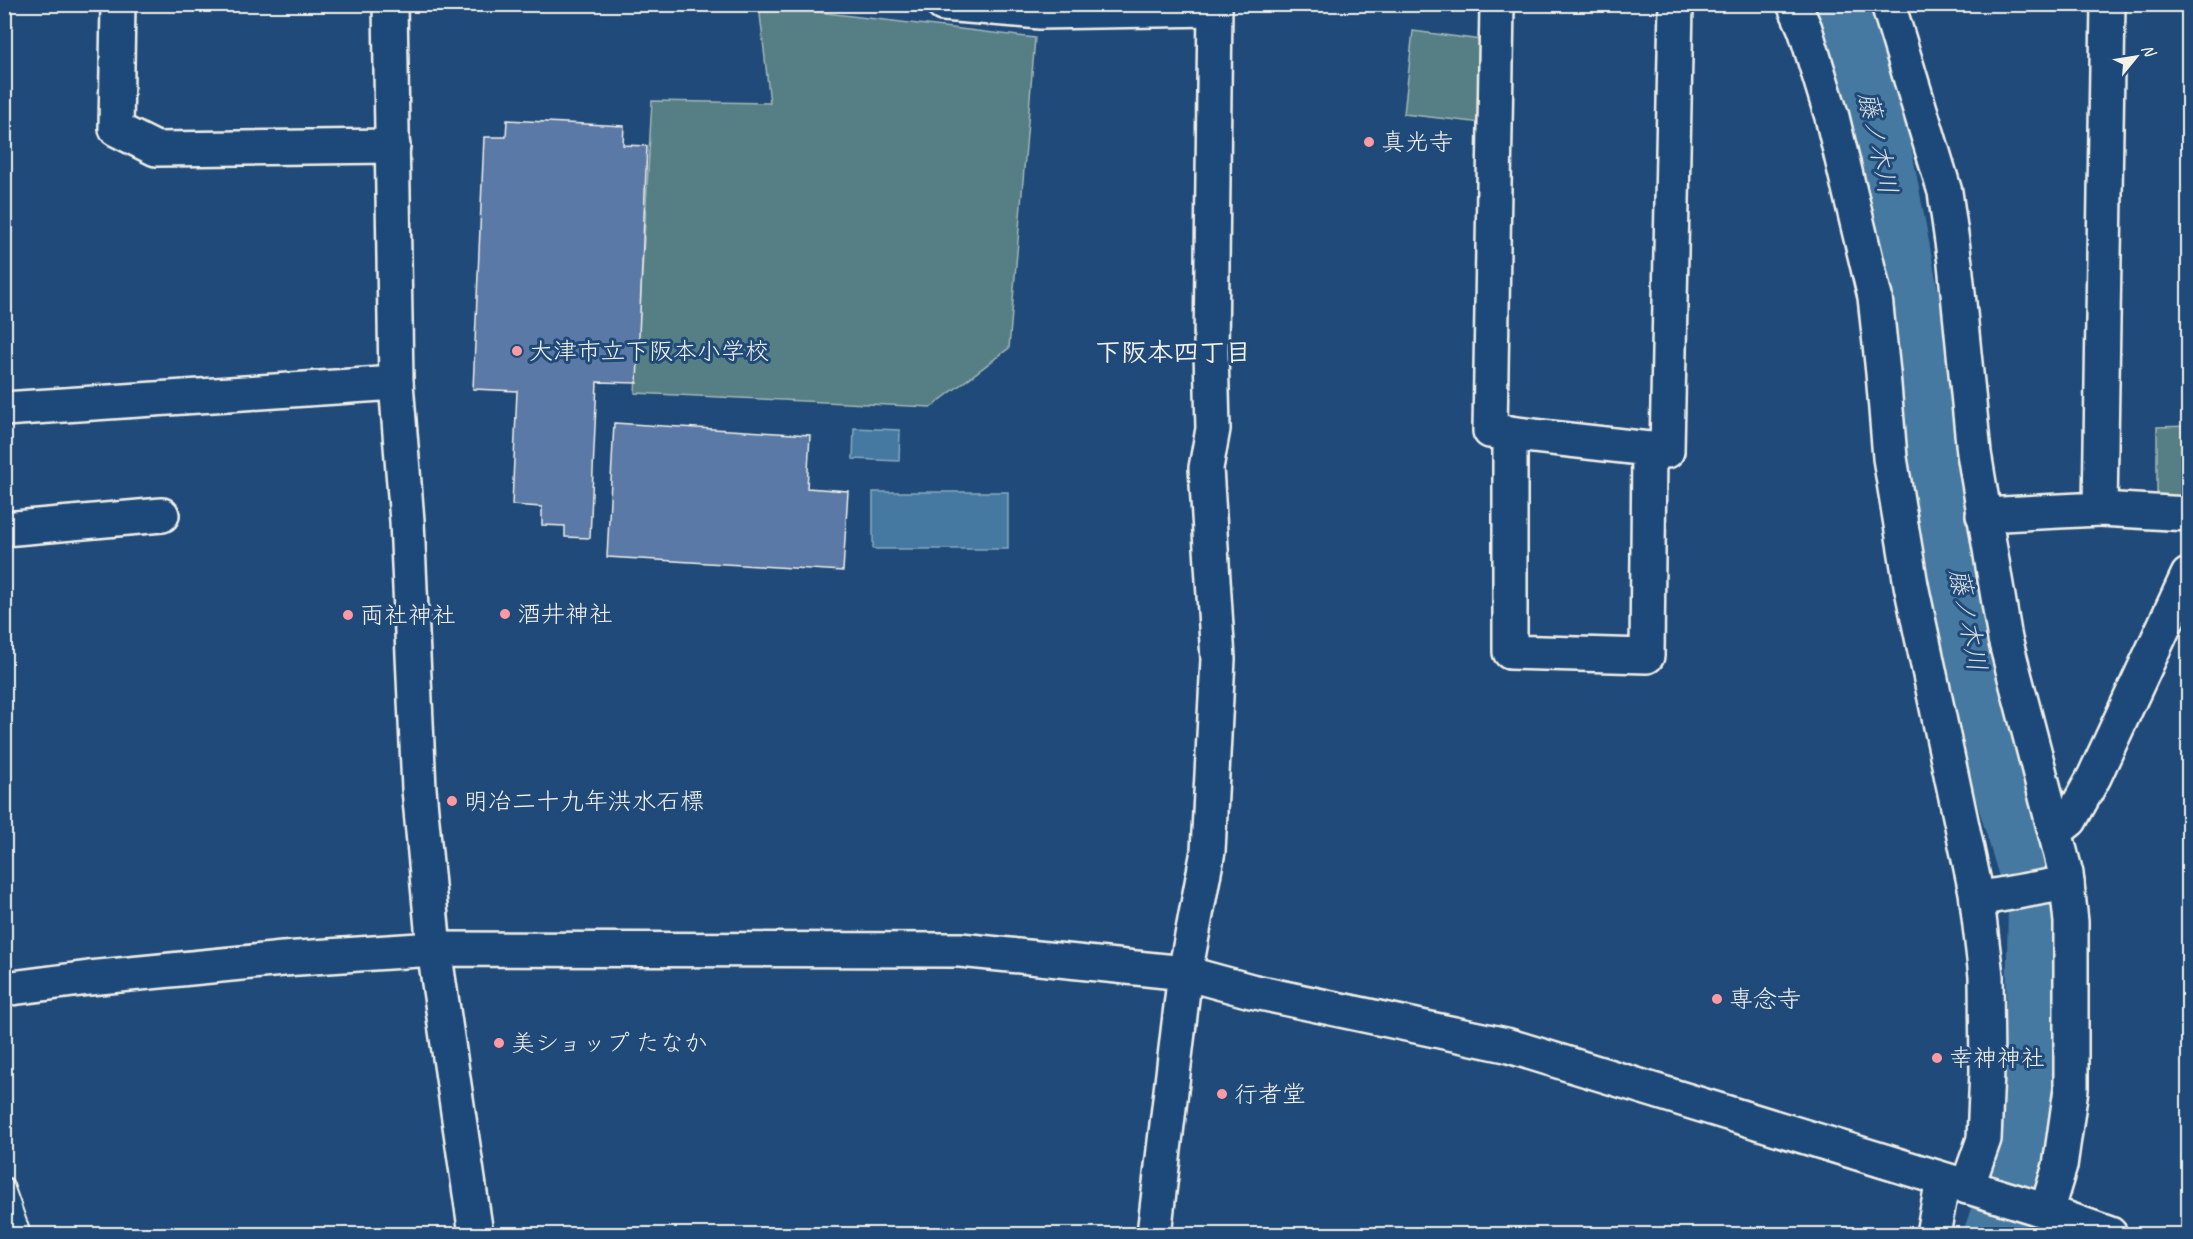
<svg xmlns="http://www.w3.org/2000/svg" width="2193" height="1239" font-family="Caveat,'Klee One',sans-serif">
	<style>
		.green { fill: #567e85; stroke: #a5b8b6; stroke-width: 1.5 }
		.water { fill: #4479a1; stroke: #8aa9bd; stroke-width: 1.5 }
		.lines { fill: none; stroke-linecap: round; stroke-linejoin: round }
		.river { stroke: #4479a1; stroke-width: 62 }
		.building { fill: #5a79a6; stroke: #f4f1e8; stroke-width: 1.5 }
		.lane-casing { stroke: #f4f1e8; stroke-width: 22 }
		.street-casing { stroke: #f4f1e8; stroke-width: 38 }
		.lane { stroke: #1f4a7a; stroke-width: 18 }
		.street { stroke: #1f4a7a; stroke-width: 33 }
		.poi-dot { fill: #ff9aa2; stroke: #1f4a7a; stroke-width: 2 }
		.labels { text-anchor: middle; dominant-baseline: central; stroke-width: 6; stroke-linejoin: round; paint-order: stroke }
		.poi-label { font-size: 24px; fill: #f4f1e8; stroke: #1f4a7a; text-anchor: start }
		.water-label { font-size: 26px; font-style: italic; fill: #dadfdd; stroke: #1f4a7a }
		.neighbourhood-label { font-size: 26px; font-weight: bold; fill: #f4f1e8; stroke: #1f4a7a }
	</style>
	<rect width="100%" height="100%" fill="#1f4a7a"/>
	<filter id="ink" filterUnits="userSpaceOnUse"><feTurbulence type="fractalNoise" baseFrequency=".0167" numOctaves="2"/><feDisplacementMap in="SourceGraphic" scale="12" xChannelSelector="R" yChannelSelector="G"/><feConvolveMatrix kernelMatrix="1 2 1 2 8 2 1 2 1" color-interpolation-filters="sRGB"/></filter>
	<g filter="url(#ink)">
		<g class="green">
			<polygon points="759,5 1035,38 1009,348 931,407 635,393 652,101 770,103"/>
			<polygon points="1413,31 1481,40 1482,123 1404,114"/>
			<polygon points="2188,426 2188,507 2157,504 2157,427"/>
		</g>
		<g class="water">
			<polygon points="854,428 900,430 899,461 853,459"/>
			<rect x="873" y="492" width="135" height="57"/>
		</g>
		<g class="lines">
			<polyline class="river" points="1838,4 1870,95 1991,741 2039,903 2035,1117 1995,1234"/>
		</g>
		<g class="building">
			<polygon points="507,120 624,126 623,145 647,146 637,383 597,382 590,538 565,537 565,526 542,525 542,507 512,505 517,391 473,389 484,137 506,137"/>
			<polygon points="614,423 810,435 807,488 848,491 843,571 607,557"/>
		</g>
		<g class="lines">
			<defs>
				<polyline id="lane" points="4,1186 21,1234"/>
				<g id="street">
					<polyline points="118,4 116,129 156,149 393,146"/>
					<polyline points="390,4 396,383 407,521 419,789 434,949 476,1234"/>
					<polyline points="943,4 1040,12 1215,9"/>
					<polyline points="1497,4 1490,431 1667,451 1676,4"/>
					<polyline points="1794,4 1805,29 1832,117 1875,297 1883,373 1890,458 1911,585 1976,892 1986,976 1987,1071 1984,1139 1967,1187"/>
					<polyline points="1888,4 1945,192 1955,263 1974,453 2005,639 2066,874 2071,922 2071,1089 2060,1166 2046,1212"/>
					<polyline points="4,409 396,383"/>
					<polyline points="1510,433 1510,652 1647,656 1649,449"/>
					<polyline points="2100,509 2188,514"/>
					<polyline points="1983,515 2100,509 2108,4"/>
					<polyline points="4,529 162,515"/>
					<polyline points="2056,831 2070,820 2094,777 2188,575"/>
					<polyline points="1977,899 2067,883"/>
					<polyline points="4,989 89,978 283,959 434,949 960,950 1185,973 1251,991 1506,1045 2034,1207 2110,1234"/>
					<polyline points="1154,1234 1185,973 1208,851 1218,659 1206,468 1213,429 1211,351 1215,4"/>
					<polyline points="1933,1234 1943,1180"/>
				</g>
			</defs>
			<use href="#lane" class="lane-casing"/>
			<use href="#street" class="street-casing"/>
			<use href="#lane" class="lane"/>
			<use href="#street" class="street"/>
		</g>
	</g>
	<g class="poi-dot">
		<circle cx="1369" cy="142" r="6"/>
		<circle cx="517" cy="351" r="6"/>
		<circle cx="505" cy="614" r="6"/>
		<circle cx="348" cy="615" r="6"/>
		<circle cx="452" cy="801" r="6"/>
		<circle cx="1717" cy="999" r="6"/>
		<circle cx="499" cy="1043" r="6"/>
		<circle cx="1937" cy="1058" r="6"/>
		<circle cx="1222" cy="1094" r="6"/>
	</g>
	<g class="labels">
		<g class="poi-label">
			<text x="1381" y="142">真光寺</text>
			<text x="529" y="351">大津市立下阪本小学校</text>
			<text x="517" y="614">酒井神社</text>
			<text x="360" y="615">両社神社</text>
			<text x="464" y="801">明冶二十九年洪水石標</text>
			<text x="1729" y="999">専念寺</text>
			<text x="511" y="1043">美ショップ たなか</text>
			<text x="1949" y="1058">幸神神社</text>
			<text x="1234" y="1094">行者堂</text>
		</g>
		<g class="water-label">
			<text transform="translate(1878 143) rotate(78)">藤ノ木川</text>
			<text transform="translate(1968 620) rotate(79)">藤ノ木川</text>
		</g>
		<g class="neighbourhood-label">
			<text x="1173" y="352">下阪本四丁目</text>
		</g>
	</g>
	<rect width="2193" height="1239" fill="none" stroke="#1f4a7a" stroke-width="24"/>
	<rect x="12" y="12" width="2169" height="1215" fill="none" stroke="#f4f1e8" stroke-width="2" filter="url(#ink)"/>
	<g transform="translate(2136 57) rotate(60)" stroke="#1f4a7a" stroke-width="4.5" paint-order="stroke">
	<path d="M0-4.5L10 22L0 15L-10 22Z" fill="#f4f1e8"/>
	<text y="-9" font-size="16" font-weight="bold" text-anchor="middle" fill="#f4f1e8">N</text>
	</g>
</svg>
